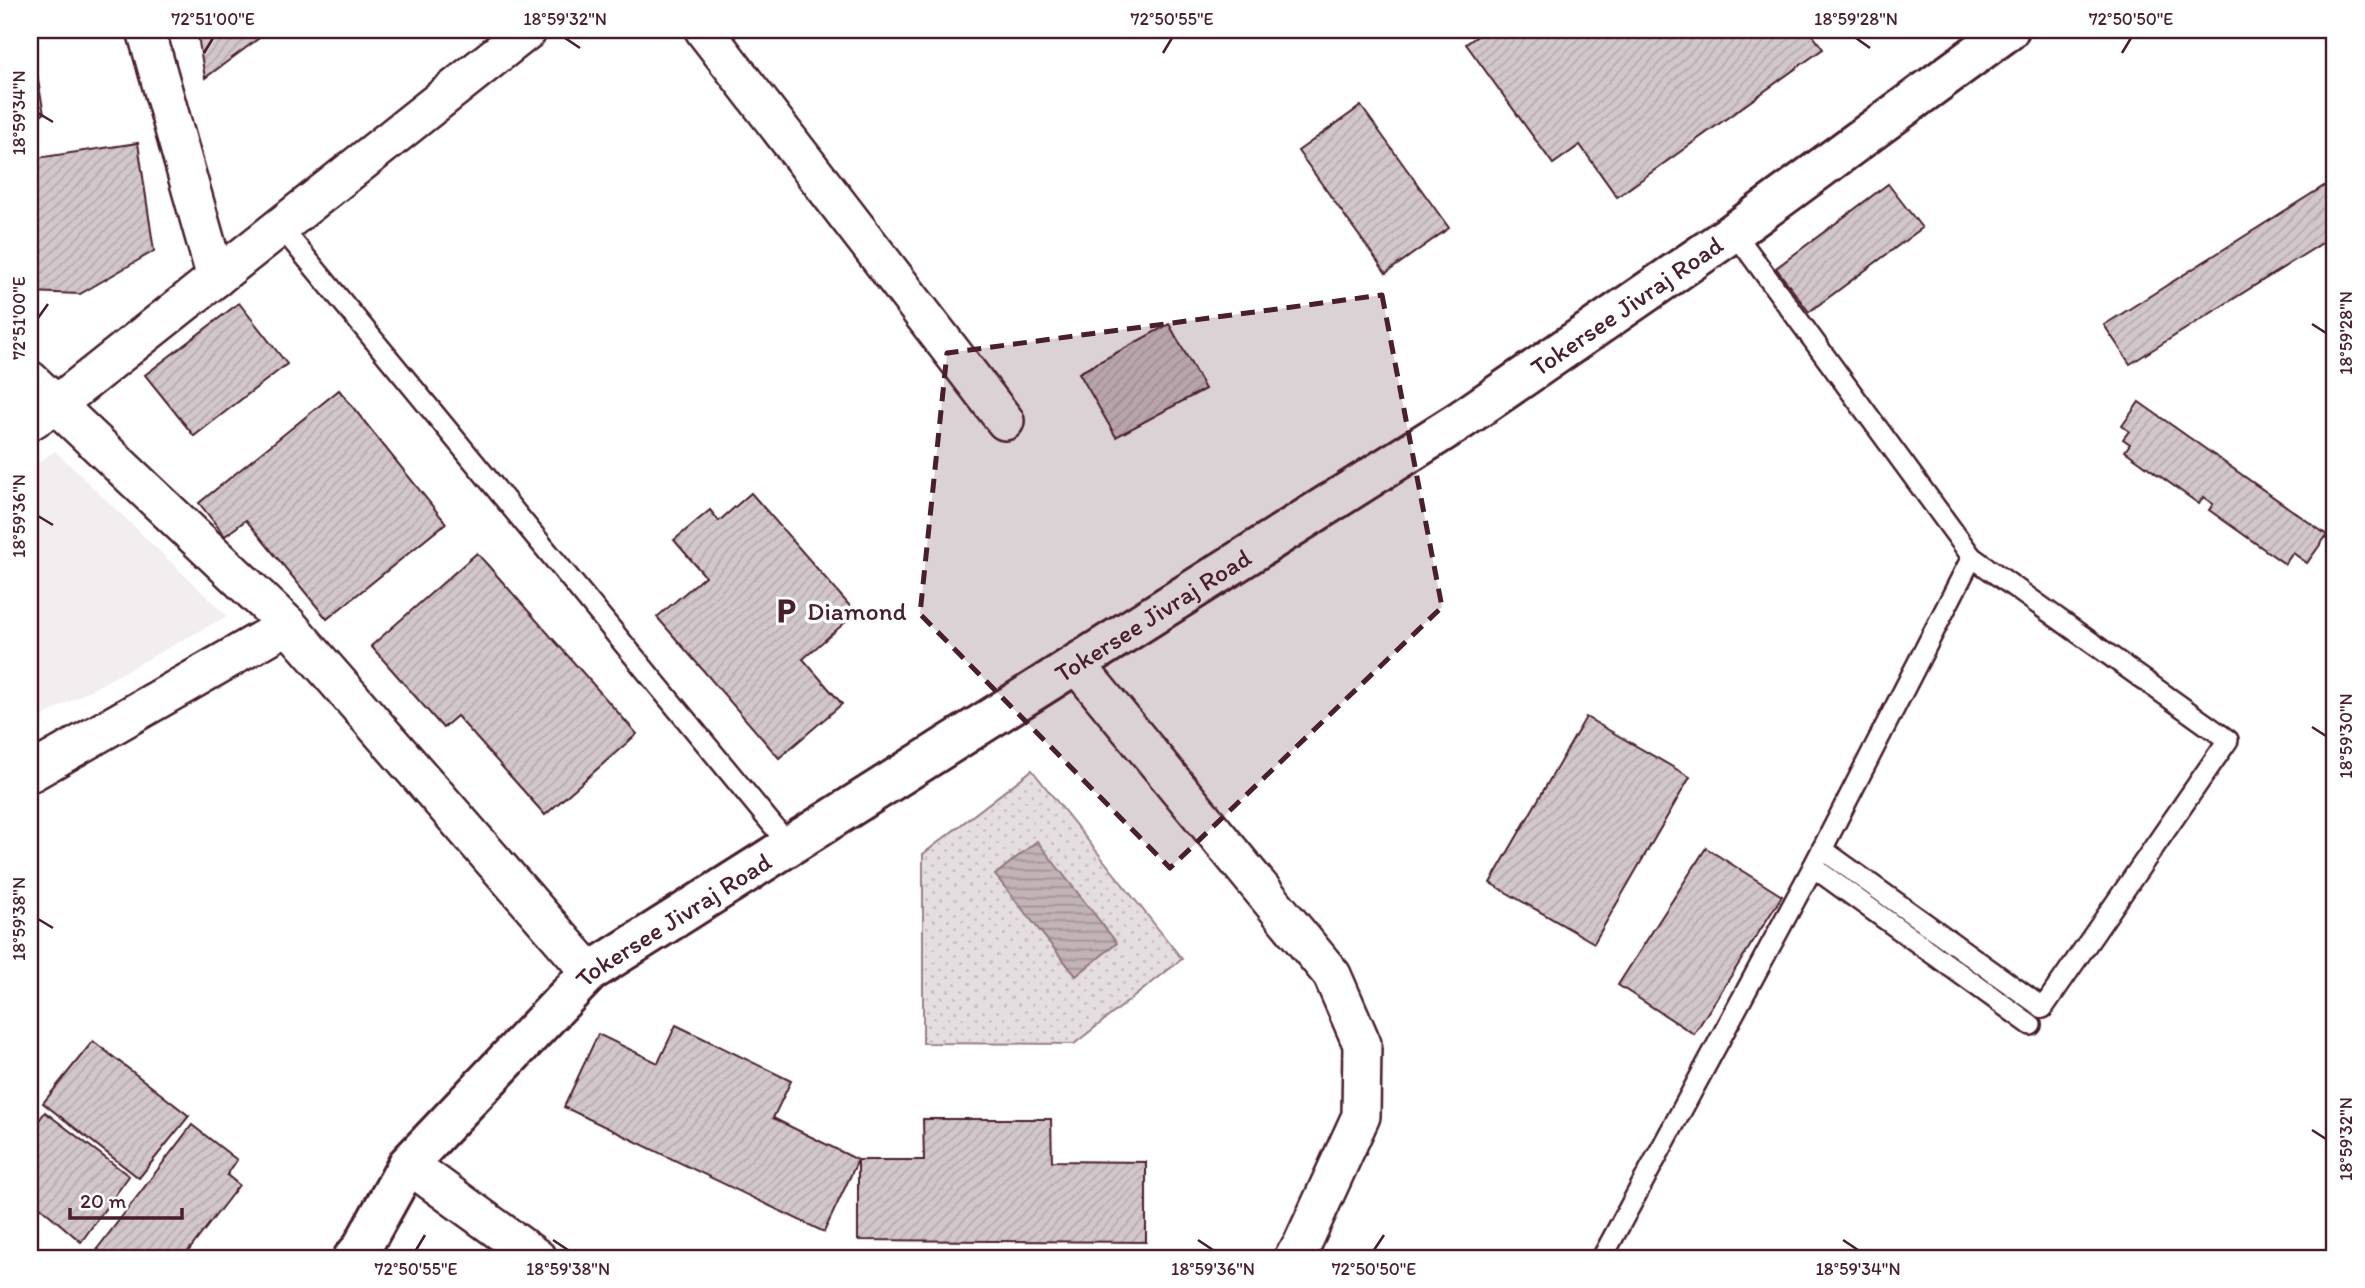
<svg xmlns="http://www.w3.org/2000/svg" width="2365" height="1288" font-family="Itim,sans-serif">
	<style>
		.built { fill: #f2eeef }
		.grass { fill: url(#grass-dots); stroke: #987e86; stroke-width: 2 }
		.water { fill: url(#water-rules); stroke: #91787e; stroke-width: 2 }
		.building { fill: url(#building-hatch); stroke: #4a1f2b; stroke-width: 2 }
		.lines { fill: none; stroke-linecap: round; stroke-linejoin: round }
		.lane-casing { stroke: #4a1f2b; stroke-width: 24 }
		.street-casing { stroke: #4a1f2b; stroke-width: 42 }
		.secondary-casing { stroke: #4a1f2b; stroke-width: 44 }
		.lane { stroke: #fff; stroke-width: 19 }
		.street { stroke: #fff; stroke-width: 37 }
		.secondary { stroke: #fff; stroke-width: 38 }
		.marked { fill: #4a1f2b; fill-opacity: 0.2; stroke: #4a1f2b; stroke-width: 5; stroke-dasharray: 14 9; stroke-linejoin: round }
		.ticks { fill: none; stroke: #4a1f2b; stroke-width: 2.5 }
		.labels { text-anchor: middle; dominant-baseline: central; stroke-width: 7; stroke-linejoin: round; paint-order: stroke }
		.street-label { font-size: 26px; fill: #4a1f2b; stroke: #fff }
		.poi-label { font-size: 26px; fill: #4a1f2b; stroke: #fff; text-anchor: start }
		.neatline { fill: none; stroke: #4a1f2b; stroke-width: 2.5 }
		.ticks-label { font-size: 18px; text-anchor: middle; fill: #4a1f2b }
	</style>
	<defs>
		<pattern id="grass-dots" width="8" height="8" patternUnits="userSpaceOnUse" patternTransform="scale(1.75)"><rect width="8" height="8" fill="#e5dee0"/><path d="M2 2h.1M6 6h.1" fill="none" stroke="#c6bec0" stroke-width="1.8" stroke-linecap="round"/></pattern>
		<pattern id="water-rules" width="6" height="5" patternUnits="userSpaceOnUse" patternTransform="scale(1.75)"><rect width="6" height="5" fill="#c1b3b6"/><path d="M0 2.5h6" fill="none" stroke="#9f9194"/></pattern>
		<pattern id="building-hatch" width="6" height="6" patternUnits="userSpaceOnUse" patternTransform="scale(1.75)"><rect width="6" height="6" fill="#d2c7cb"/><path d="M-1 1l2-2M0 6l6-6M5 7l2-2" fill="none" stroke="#b6aaae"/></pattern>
	</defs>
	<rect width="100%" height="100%" fill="#fff"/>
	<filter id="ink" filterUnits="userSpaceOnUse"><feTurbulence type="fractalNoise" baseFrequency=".0143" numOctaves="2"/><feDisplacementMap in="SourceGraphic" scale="14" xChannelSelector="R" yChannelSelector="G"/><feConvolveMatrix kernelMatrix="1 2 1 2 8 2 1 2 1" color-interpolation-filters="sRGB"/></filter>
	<g filter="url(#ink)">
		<polygon class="built" points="55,451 227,616 30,723 30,468"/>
		<polygon class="grass" points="1032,770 1182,959 1074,1044 923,1043 923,854"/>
		<polygon class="water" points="1037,841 1117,943 1076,976 995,875"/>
		<g class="building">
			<polygon points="197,30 270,30 205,78"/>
			<polygon points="1486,30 1809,30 1823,49 1617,197 1580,145 1553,164 1466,44"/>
			<polygon points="30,36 44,114 30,116"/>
			<polygon points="1361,106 1449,228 1386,273 1298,151"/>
			<polygon points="138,143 154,251 80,294 30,292 30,159"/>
			<polygon points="2335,179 2335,235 2130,364 2104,325"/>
			<polygon points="1888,184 1922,228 1809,312 1776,268"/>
			<polygon points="239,303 287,364 194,436 145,375"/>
			<polygon points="1169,324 1205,389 1116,437 1079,373"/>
			<polygon points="339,390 446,523 327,619 246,520 225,536 199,503"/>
			<polygon points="2139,402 2327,535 2307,563 2293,553 2285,564 2209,510 2213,504 2203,497 2199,504 2125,451 2130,444 2123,439 2129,431 2122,426"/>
			<polygon points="751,493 856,613 803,659 842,704 779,758 657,617 705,576 674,540 710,510 719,521"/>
			<polygon points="477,553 637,734 545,815 457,716 443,728 371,646"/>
			<polygon points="1586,717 1690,777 1594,943 1490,883"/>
			<polygon points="1706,848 1782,896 1694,1034 1618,985"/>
			<polygon points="676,1025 791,1081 773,1118 858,1160 824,1232 564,1107 598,1034 658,1063"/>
			<polygon points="93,1041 189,1116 139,1178 43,1103"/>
			<polygon points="45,1112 129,1176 81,1242 31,1199 37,1123"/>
			<polygon points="923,1119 1051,1119 1052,1161 1146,1162 1146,1242 858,1240 858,1160 924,1160"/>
			<polygon points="192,1125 237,1160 227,1175 239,1185 183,1258 110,1258 97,1249"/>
		</g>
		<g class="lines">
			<defs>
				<g id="lane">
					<polyline points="280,226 789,845"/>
					<polyline points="1822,849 2043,1008 2228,740 1972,557"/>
					<polyline points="1813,867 2031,1025"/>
					<polyline points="1602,1258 1813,867 1972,557 1734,232"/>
				</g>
				<g id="street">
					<polyline points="146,30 216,278"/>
					<polyline points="704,30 1005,421"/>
					<polyline points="30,380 288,625 590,972"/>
					<polyline points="30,421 57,404 528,30"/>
					<polyline points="1076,664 1332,975 1362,1044 1361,1116 1301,1247 1293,1258"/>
					<polyline points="30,773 288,625"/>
					<polyline points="408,1164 537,1258"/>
				</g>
				<g id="secondary">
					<path id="s1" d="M353,1258L361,1249L408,1164L590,972L1461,420L1734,232L2009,30"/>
				</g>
			</defs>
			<use href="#lane" class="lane-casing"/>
			<use href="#street" class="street-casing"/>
			<use href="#secondary" class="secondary-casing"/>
			<use href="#lane" class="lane"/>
			<use href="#street" class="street"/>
			<use href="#secondary" class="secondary"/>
		</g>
	</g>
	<path class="marked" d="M1382,295L1442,607L1170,868L920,614L947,353Z"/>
	<path class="ticks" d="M565,38L580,48M1856,38L1870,48M204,53L213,38M1163,53L1172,38M2122,53L2131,38M38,113L53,122M38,318L48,304M2312,324L2326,333M38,516L53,525M2312,727L2326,736M38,919L53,928M2312,1130L2326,1139M553,1240L568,1250M1198,1240L1213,1250M1843,1240L1858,1250M416,1250L425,1235M1374,1250L1384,1235"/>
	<defs>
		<symbol id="parking-bare" viewBox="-9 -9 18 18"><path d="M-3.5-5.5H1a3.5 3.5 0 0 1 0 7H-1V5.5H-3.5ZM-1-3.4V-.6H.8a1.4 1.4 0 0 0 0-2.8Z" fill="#4a1f2b" stroke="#fff" stroke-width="2.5" paint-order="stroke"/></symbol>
	</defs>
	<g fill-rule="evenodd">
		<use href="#parking-bare" x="767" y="592" width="38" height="38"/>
	</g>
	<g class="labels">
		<g class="street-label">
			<text stroke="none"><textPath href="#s1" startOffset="1606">Tokersee Jivraj Road</textPath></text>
			<text stroke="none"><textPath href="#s1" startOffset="1040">Tokersee Jivraj Road</textPath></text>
			<text stroke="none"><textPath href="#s1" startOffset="472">Tokersee Jivraj Road</textPath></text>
		</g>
		<g class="poi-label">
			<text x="807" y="611">Diamond</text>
		</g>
	</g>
	<rect width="2365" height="1288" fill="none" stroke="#fff" stroke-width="77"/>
	<path d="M70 1208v10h112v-10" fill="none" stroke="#4a1f2b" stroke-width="3.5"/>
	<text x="80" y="1208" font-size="21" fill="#4a1f2b" stroke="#ffffff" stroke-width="5" paint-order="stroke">20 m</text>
	<rect x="38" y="38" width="2288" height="1212" class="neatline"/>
	<g class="ticks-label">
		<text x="213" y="25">72°51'00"E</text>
		<text x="565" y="25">18°59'32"N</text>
		<text x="1172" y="25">72°50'55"E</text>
		<text x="1856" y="25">18°59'28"N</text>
		<text x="2131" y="25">72°50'50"E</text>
		<text transform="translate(19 113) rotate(-90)" y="6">18°59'34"N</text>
		<text transform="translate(19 318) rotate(-90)" y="6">72°51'00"E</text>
		<text transform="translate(2346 333) rotate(-90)" y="6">18°59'28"N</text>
		<text transform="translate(19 516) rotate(-90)" y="6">18°59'36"N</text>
		<text transform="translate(2346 736) rotate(-90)" y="6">18°59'30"N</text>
		<text transform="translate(19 919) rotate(-90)" y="6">18°59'38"N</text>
		<text transform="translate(2346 1139) rotate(-90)" y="6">18°59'32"N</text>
		<text x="416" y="1275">72°50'55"E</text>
		<text x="568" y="1275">18°59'38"N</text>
		<text x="1213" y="1275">18°59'36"N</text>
		<text x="1374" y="1275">72°50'50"E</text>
		<text x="1858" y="1275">18°59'34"N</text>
	</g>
</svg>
